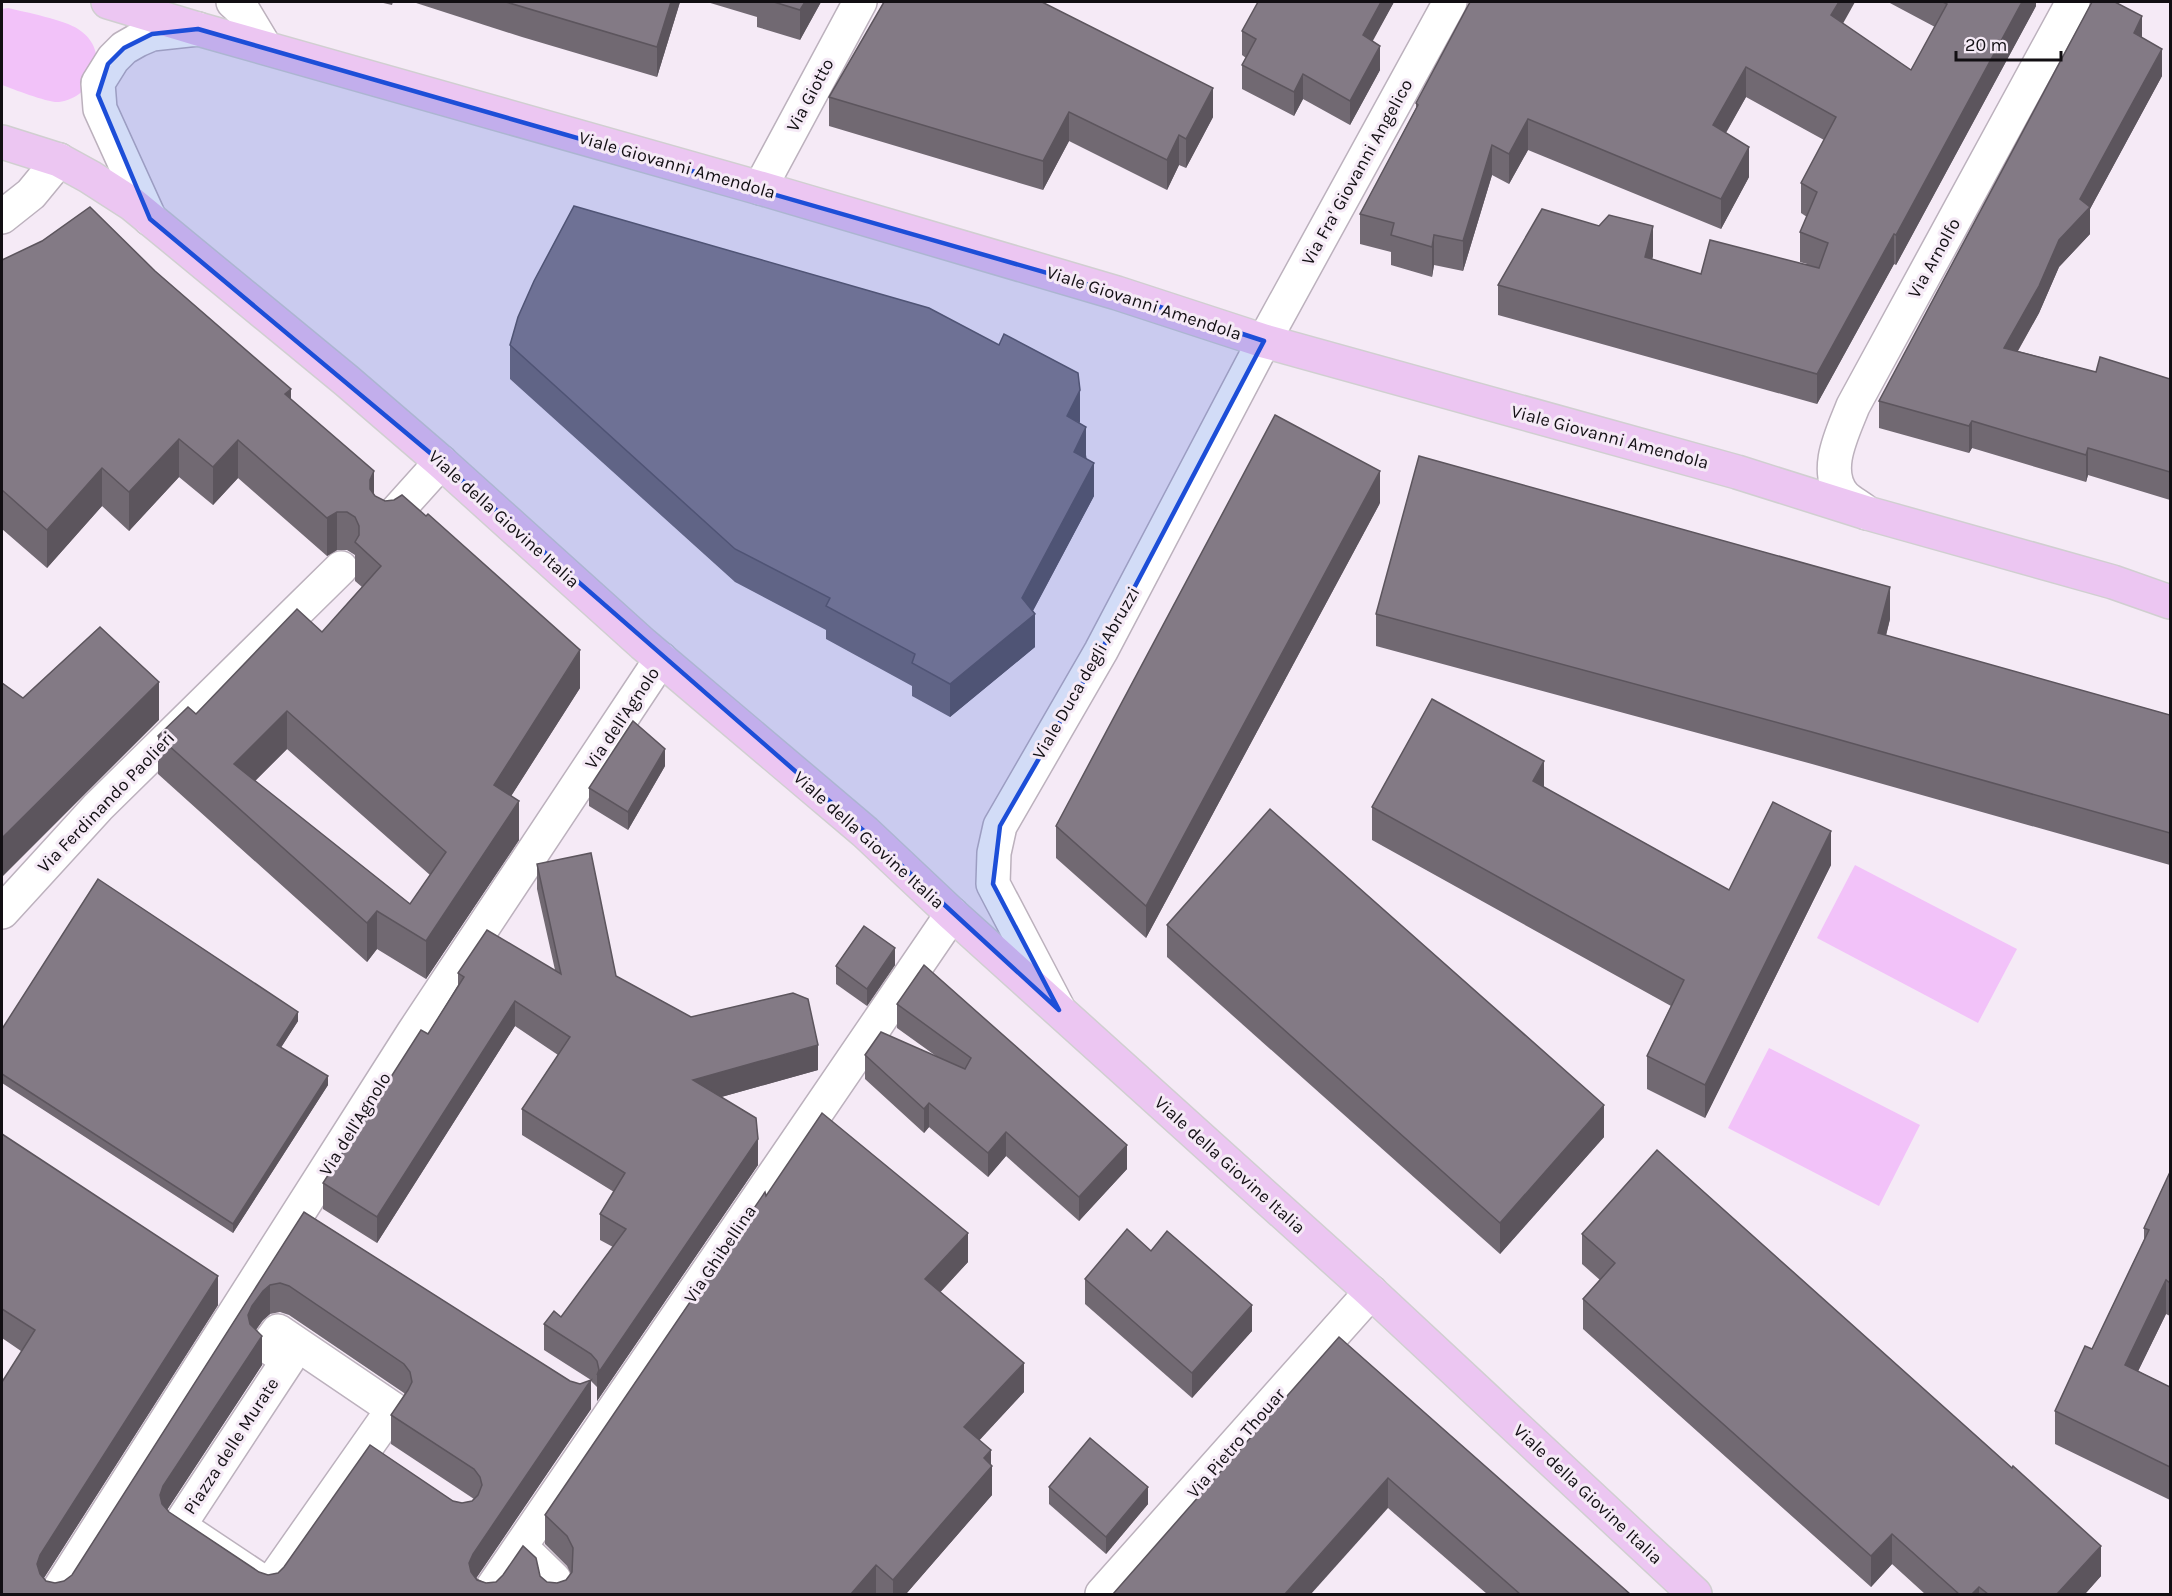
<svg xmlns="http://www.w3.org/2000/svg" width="2172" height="1596" font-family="Karla,sans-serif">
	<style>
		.green { fill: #f2c2f9 }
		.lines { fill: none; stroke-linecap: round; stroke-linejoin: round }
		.street-casing { stroke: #bcb1bd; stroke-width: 36 }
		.primary-casing { stroke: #d0cfd0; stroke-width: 36 }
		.street { stroke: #fff; stroke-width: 33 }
		.primary { stroke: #ecc6f2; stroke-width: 33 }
		.wall { fill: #716972; fill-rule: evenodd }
		.shaded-wall { fill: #5c555d }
		.building { fill: #837a85; stroke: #5c555d; stroke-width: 1.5; fill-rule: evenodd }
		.marked { fill: #1d4ed8; fill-opacity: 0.2; stroke: #1d4ed8; stroke-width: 4.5; stroke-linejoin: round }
		.labels { text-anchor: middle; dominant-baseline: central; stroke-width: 6; stroke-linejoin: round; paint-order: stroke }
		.street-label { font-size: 18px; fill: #120f13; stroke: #f5eaf6 }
	</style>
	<rect width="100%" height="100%" fill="#f5eaf6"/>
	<g class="green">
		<path d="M8,8C25,12 65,20 78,29C113,51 94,98 59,102C48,103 13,89 2,85V9Z"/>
		<polygon points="1855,865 2017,949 1978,1023 1817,938"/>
		<polygon points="1769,1048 1920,1125 1879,1206 1728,1128"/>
	</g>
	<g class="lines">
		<defs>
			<g id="street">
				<polyline points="233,2 244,12 265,47"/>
				<polyline points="760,188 860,2"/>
				<polyline points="2,217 31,194 59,160"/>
				<polyline points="150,219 100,109 98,83 113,59 124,48 138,40 152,34 198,29"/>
				<path d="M1867,513C1860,507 1850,502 1844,496C1822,471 1843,432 1853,406L2073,2"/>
				<polyline points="388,521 441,462"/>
				<polyline points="2,912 98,807 341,568"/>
				<polyline points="1058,1008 993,884 994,853 1000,826 1101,651 1264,341 1450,2"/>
				<polygon points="278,1331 393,1409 269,1586 179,1526 288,1360 267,1346"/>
				<polyline points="521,1547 554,1579 555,1594"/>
				<polyline points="56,1594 413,1033 661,659"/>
				<polyline points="488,1594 952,914"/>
				<polyline points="1102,1594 1371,1292"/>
			</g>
			<g id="primary">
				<polyline points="108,2 198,29 760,188 1117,293 1264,341 1737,472 1867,513 2113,582 2170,602"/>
				<polyline points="2,142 59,160 90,177 132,204 347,381 441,462 643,644 865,832 952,914 1371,1292 1695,1594"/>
			</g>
		</defs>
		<use href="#street" class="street-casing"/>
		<use href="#primary" class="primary-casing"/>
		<use href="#street" class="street"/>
		<use href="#primary" class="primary"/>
	</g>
	<g class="wall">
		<polygon points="379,2 393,2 392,5"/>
		<polygon points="413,2 680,2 657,77 522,37"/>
		<polygon points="707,2 821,2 800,40 757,27 757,17"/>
		<polygon points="1394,2 1372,41 1380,70 1350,125 1303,99 1294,116 1242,89 1242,65 1246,58 1242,55 1242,31"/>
		<polygon points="1888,2 2036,2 2036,6 1896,265 1894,264 1817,404 1498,315 1498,285 1653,256 1652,259 1701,274 1807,264 1800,262 1800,232 1807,217 1801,213 1801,183 1824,140 1746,97 1726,133 1749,177 1721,229 1528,150 1509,184 1492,175 1463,271 1434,265 1432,277 1391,265 1391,252 1360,244 1360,214 1416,108 1416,103 1843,24 1911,70 1935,27"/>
		<polygon points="2142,38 2162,76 2090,209 2090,234 2059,267 2039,313 2018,351 2096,372 2170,379 2170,500 2088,475 2086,482 1972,448 1969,453 1879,428 1879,401"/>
		<polygon points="829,97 1213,117 1186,168 1179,165 1167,190 1069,141 1043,190 829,126"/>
		<path d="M2,260L155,271L291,399L375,496L580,688L511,796L519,840L426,979L377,949L367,962L158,774V736L196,714L322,632L362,587L355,581V555L347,550H337L327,556L238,478L213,505L179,477L129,531L102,506L47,568L2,529ZM287,749L430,875L410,904L255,781Z"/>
		<polygon points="510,345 999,345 1080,424 1094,496 1033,611 1035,647 950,717 912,696 912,686 826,639 826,630 735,582 510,379"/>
		<polygon points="1380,503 1146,938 1056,858 1056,826"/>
		<polygon points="1376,614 1890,619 1886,636 2170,715 2170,865 1812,764 1376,646"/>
		<polygon points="665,766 628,830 589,806 589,788"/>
		<polygon points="1544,787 1729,890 1831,865 1705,1118 1647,1089 1647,1056 1671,1006 1372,840 1372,807"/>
		<path d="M537,864L616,976L691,1017L818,1070L721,1097L758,1165L597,1401V1387L591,1381V1409L476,1578L486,1583L540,1576L547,1582L557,1583L566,1580L571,1574L567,1566L545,1544V1515L766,1196L968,1262L940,1292L1024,1392L979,1440L991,1464L992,1495L906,1594H2L21,1351L2,1338V1134L218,1305L44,1578L46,1581L55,1583L64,1581L72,1575L304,1212L570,1381L580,1384L591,1380L544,1350V1324L561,1317L613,1247L600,1240V1214L614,1192L522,1135V1109L558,1055L515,1026L377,1243L323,1209V1183L428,1034L458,985V973L555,970L537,889ZM280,1312L289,1315L404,1393L405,1395L391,1415V1444L474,1499L472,1501L462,1503L453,1501L278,1573L268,1575L259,1572L169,1512L167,1510L262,1365L256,1330L263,1320L270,1314Z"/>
		<polygon points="1167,925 1604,1137 1500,1254 1167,957"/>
		<polygon points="895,965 867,1006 836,984 836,966"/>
		<polygon points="897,1004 1127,1169 1079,1221 1006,1156 988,1177 929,1127 924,1133 865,1079 865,1055 936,1056 897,1028"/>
		<polygon points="298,1021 281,1047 328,1085 233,1233 2,1083 2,1029"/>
		<polygon points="2170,1172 2170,1316 2166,1314 2138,1371 2170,1387 2170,1500 2055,1444 2055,1411 2092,1349 2144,1240 2144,1228"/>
		<polygon points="1582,1234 2101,1576 2085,1594 1925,1594 1892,1564 1871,1587 1583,1329 1583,1299 1600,1280 1582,1264"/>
		<polygon points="1151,1251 1252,1331 1192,1398 1085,1304 1085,1279"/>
		<polygon points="1339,1337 1630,1594 1487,1594 1388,1508"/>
		<polygon points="1049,1487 1148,1504 1106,1554 1049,1504"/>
	</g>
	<g class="shaded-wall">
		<polygon points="671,2 680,2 657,77 657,47"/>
		<polygon points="805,2 821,2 800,40 800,10"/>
		<polygon points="1381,2 1394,2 1363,59 1363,35"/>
		<polygon points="1839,2 1855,2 1831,45 1831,15"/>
		<polygon points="2022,2 2036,2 2036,6 1896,265 1896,235"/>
		<polygon points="2142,16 2142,44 2134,33"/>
		<polygon points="1380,46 1380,70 1350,125 1350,101"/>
		<polygon points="2162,49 2162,76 2090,209 2090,234 2059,267 2039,313 2004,375 2004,348 2080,199"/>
		<polygon points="1746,67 1746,97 1713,155 1713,125"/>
		<polygon points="1303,74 1303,99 1294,116 1294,92"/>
		<polygon points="1213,88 1213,117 1186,168 1186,139"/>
		<polygon points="1069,112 1069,141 1043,190 1043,161"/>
		<polygon points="1528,119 1528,150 1509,184 1509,154"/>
		<polygon points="1179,135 1179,165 1167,190 1167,160"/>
		<polygon points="1492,145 1492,175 1463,271 1463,241"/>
		<polygon points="1749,147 1749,177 1721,229 1721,199"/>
		<polygon points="1653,226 1653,256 1645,287 1645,257"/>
		<polygon points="1894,234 1894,264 1817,404 1817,374"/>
		<polygon points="1434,235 1434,265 1432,277 1432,247"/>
		<polygon points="291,389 291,427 285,394"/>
		<polygon points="1080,390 1080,423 1067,416"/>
		<polygon points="1972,421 1972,448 1969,453 1969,426"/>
		<polygon points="1086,427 1086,460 1074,452"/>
		<polygon points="179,439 179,477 129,531 129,492"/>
		<polygon points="238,440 238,478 213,505 213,467"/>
		<polygon points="2088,448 2088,475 2086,482 2086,455"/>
		<polygon points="1094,463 1094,496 1029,618 1035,614 1035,647 950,717 950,684 1022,598"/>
		<polygon points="102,468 102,506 47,568 47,530"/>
		<polygon points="374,471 374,509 370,518 370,480"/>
		<polygon points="1380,471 1380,503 1146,938 1146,906"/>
		<polygon points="337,512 337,550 327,556 327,518"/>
		<polygon points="1890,587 1890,619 1878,665 1878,633"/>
		<polygon points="580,650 580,688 494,823 494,785"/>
		<polygon points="159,682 159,720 2,877 2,838"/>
		<polygon points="287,711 287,749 234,802 234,764"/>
		<polygon points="665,749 665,766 628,830 628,812"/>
		<polygon points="1544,761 1544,794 1533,781"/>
		<polygon points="519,801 519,840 426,979 426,941"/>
		<polygon points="1831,831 1831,865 1705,1118 1705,1085"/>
		<polygon points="377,911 377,949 367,962 367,923"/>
		<polygon points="895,948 895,965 867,1006 867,989"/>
		<polygon points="515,1001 515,1026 377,1243 377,1217"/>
		<polygon points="298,1012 298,1021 277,1054 277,1045"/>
		<polygon points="818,1045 818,1070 693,1105 693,1080"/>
		<polygon points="328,1076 328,1085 233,1233 233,1224"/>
		<polygon points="929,1103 929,1127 924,1133 924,1109"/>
		<polygon points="1604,1105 1604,1137 1500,1254 1500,1223"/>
		<polygon points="1006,1132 1006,1156 988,1177 988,1153"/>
		<polygon points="758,1139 758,1165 597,1401 597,1375"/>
		<polygon points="1127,1145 1127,1169 1079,1221 1079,1197"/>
		<polygon points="968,1233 968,1262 925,1309 925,1279"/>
		<polygon points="218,1276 218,1305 40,1584 37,1564 40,1555"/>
		<polygon points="2166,1280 2166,1314 2125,1398 2125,1365"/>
		<polygon points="270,1285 270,1314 263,1320 252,1335 248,1315 252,1306 263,1291"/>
		<polygon points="1252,1305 1252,1331 1192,1398 1192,1373"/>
		<polygon points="262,1336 262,1365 163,1516 160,1495 163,1486"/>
		<polygon points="1024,1363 1024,1392 964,1457 964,1427"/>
		<polygon points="591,1380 591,1409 473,1583 469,1563 473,1554"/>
		<polygon points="991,1450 991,1467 992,1466 992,1495 906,1594 893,1594 893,1580 984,1458"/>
		<polygon points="1388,1478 1388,1508 1311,1594 1285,1594"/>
		<polygon points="1148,1487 1148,1504 1106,1554 1106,1537"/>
		<polygon points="1892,1534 1892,1564 1871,1587 1871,1556"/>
		<polygon points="2101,1546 2101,1576 2085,1594 2057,1594"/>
		<polygon points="876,1565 876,1594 851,1594"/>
		<polygon points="1979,1587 1979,1594 1972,1594"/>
	</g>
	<g class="building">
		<polygon points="506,2 671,2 657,47"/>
		<polygon points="774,2 805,2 800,10"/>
		<polygon points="884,2 1042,2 1213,88 1186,139 1179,135 1167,160 1069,112 1043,161 829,97"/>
		<polygon points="1258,2 1381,2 1363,35 1380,46 1350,101 1303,74 1294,92 1242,65 1256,39 1242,31"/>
		<polygon points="1470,2 1839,2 1831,15 1911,70 1947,4 1943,2 2022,2 1896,235 1894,234 1817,374 1498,285 1542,209 1599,226 1609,215 1653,226 1645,257 1701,274 1710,240 1819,268 1828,243 1800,232 1817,192 1801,183 1836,117 1746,67 1713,125 1749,147 1721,199 1528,119 1509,154 1492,145 1463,241 1434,235 1432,247 1391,235 1394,223 1360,214 1418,105 1416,103"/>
		<polygon points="2092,2 2115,2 2142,16 2134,33 2162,49 2080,199 2090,207 2059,240 2039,286 2004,348 2096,372 2100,357 2170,379 2170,472 2088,448 2086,455 1972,421 1969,426 1879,401"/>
		<polygon points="574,206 929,308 999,345 1004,334 1078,373 1080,390 1067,416 1086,427 1074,452 1094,463 1022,598 1035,614 950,684 912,663 915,654 826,606 830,598 735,549 510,345 518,317 534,281"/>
		<path d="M90,207L155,271L291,389L285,394L374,471L370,480V489L375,496L385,501L394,500L402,495L426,516L428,514L580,650L494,785L519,801L426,941L377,911L367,923L158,736L188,707L196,714L297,609L322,632L381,566L355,542L359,535V526L355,517L347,512H337L327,518L238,440L213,467L179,439L129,492L102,468L47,530L2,490V260L42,241ZM287,711L446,852L410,904L234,764Z"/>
		<polygon points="1275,415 1380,471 1146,906 1056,826"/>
		<polygon points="1419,456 1890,587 1878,633 2170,715 2170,833 1812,732 1376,614"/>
		<polygon points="100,627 159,682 2,838 2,683 23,698"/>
		<polygon points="1432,699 1544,761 1533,781 1729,890 1773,802 1831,831 1705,1085 1647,1056 1684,980 1372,807"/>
		<polygon points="633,721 665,749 628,812 589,788"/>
		<polygon points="1270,809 1604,1105 1500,1223 1167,925"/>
		<polygon points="591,853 616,976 691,1017 793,993 808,999 818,1045 693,1080 756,1118 758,1139 597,1375 599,1370 597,1361 591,1354 544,1324 554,1311 561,1317 626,1229 600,1214 625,1173 522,1109 570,1037 515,1001 377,1217 323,1183 421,1030 428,1034 464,977 458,973 487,930 561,974 537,864"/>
		<polygon points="98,879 298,1012 277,1045 328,1076 233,1224 2,1074 2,1029"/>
		<polygon points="864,926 895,948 867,989 836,966"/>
		<polygon points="924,965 1127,1145 1079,1197 1006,1132 988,1153 929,1103 924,1109 865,1055 881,1032 965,1069 971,1058 897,1004"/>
		<path d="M822,1113L968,1233L925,1279L1024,1363L964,1427L991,1450L984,1458L992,1466L893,1580L876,1565L851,1594H2V1382L35,1330L2,1309V1134L218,1276L40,1555L37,1564L40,1574L46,1581L55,1583L64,1581L72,1575L304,1212L570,1381L580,1384L591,1380L473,1554L469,1563L471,1572L477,1580L486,1583L496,1582L503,1575L523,1546L536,1558L540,1576L547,1582L557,1583L566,1580L572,1572L573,1548L567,1536L545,1515L765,1192L766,1196ZM280,1283L289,1286L404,1364L410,1372L412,1382L408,1390L391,1415L474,1469L480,1477L482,1485L478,1495L472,1501L462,1503L453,1501L370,1445L284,1567L278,1573L268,1575L259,1572L169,1512L162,1504L160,1495L163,1486L262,1336L250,1324L248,1315L252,1306L263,1291L270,1285Z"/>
		<polygon points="1657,1150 2012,1468 2013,1466 2101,1546 2057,1594 1988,1594 1979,1587 1972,1594 1959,1594 1892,1534 1871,1556 1583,1299 1615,1263 1582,1234"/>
		<polygon points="2170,1172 2170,1283 2166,1280 2125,1365 2170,1387 2170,1467 2055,1411 2085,1346 2092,1349 2149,1230 2144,1228"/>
		<polygon points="1127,1229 1151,1251 1167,1231 1252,1305 1192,1373 1085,1279"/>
		<polygon points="1339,1337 1630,1594 1520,1594 1388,1478 1285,1594 1113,1594"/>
		<polygon points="1090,1438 1148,1487 1106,1537 1049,1487"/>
	</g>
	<path class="marked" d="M198,29L1117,293L1264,341L1101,651L1000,826L993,884L1059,1010L865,832L441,462L150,219L98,95L108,64L124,48L152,34Z"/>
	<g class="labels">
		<g class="street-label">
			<text transform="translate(810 95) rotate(-62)">Via Giotto</text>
			<text transform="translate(677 165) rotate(16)">Viale Giovanni Amendola</text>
			<text transform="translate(1357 172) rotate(-61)">Via Fra' Giovanni Angelico</text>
			<text transform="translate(1934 258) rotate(-61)">Via Arnolfo</text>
			<text transform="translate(1144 303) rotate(18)">Viale Giovanni Amendola</text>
			<text transform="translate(1610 437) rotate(15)">Viale Giovanni Amendola</text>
			<text transform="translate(504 519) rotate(42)">Viale della Giovine Italia</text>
			<text transform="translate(1086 673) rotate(-60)">Viale Duca degli Abruzzi</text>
			<text transform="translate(622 718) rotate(-56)">Via dell'Agnolo</text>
			<text transform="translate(106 802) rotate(-46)">Via Ferdinando Paolieri</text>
			<text transform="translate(869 840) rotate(42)">Viale della Giovine Italia</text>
			<text transform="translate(355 1124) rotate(-58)">Via dell'Agnolo</text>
			<text transform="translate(1230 1165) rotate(42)">Viale della Giovine Italia</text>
			<text transform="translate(720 1254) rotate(-56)">Via Ghibellina</text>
			<text transform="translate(1236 1443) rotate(-49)">Via Pietro Thouar</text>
			<text transform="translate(231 1446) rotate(-57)">Piazza delle Murate</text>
			<text transform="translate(1588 1494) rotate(43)">Viale della Giovine Italia</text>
		</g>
	</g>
	<rect width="2172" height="1596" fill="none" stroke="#120f13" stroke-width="6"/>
	<path d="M1956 51v9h105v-9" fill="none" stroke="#120f13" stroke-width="3"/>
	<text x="1965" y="51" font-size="18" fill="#120f13" stroke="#f5eaf6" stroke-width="4.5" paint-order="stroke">20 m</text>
</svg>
